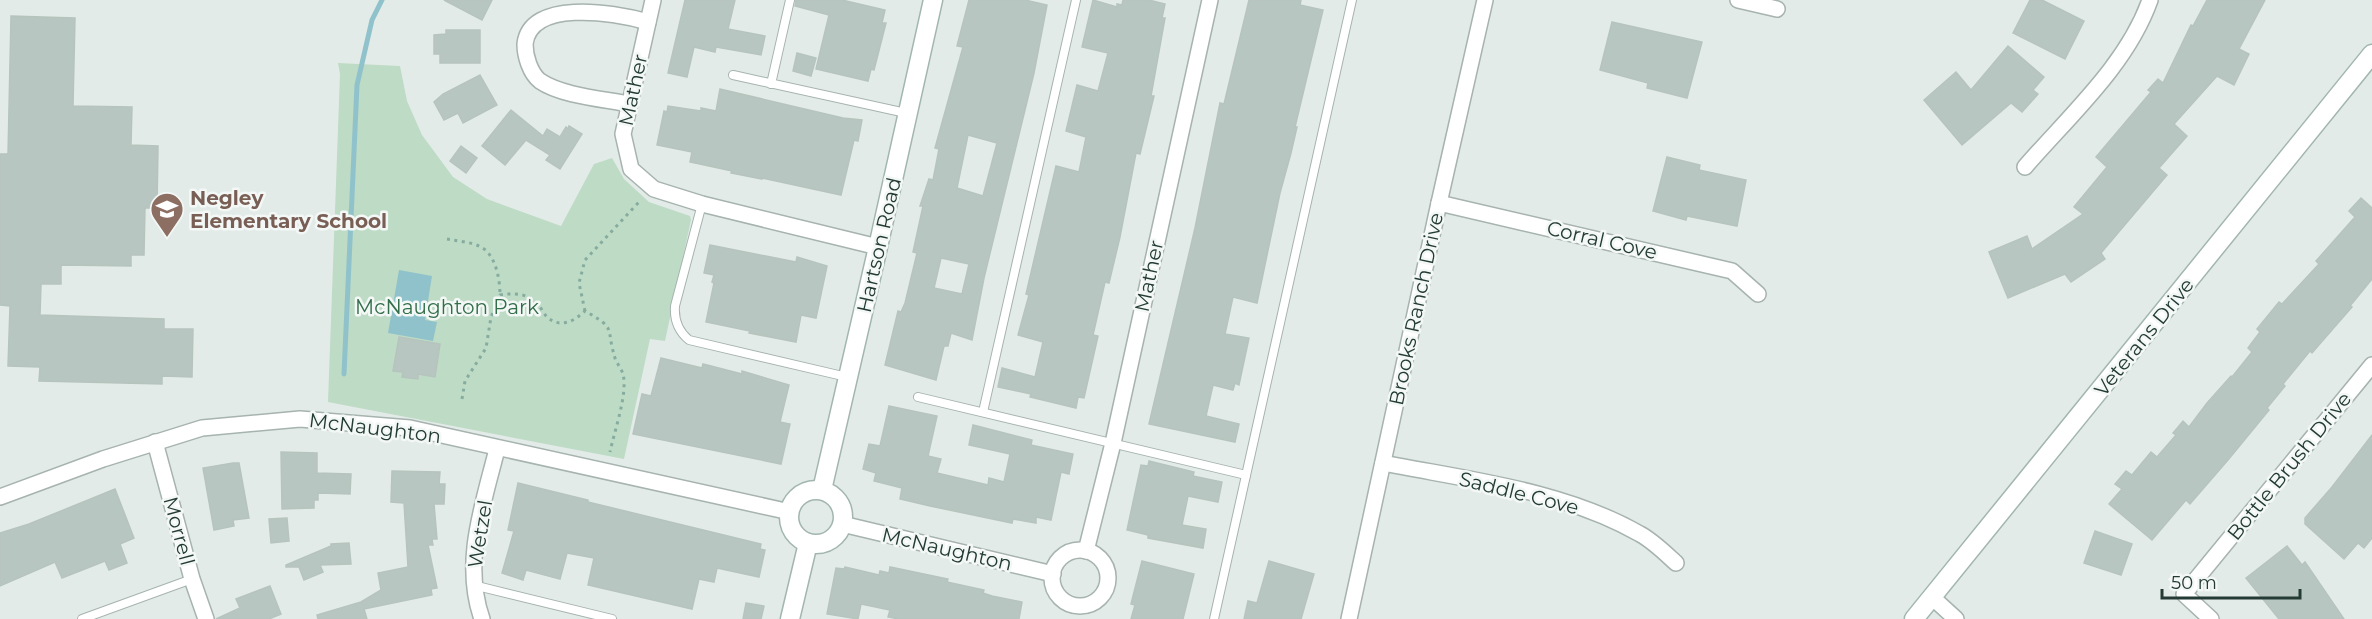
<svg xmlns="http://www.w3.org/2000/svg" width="2372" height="619" font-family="Montserrat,sans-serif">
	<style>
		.green { fill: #bedbc5 }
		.water { fill: #90c2cb }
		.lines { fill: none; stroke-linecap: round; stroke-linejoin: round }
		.stream { stroke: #90c2cb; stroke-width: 5 }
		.building { fill: #b8c6c1; stroke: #b6c4be; stroke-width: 1.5; fill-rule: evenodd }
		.lane-casing { stroke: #a6b3af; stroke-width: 10 }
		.street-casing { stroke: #a6b3af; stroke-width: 18 }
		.secondary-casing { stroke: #a2b6af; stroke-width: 21 }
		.path { stroke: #86aca0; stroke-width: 3; stroke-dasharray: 3 4.5; stroke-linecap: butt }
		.lane { stroke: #fff; stroke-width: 8 }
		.street { stroke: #fff; stroke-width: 15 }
		.secondary { stroke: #fff; stroke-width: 18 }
		.labels { text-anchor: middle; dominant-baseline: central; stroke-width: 5; stroke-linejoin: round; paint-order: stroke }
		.street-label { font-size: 20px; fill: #243b35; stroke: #f3f8f6 }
		.education-label { font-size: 20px; font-weight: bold; fill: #785e54; stroke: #f3f8f6; text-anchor: start }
		.park-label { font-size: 20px; fill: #326e49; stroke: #f3f8f6 }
	</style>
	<rect width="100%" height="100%" fill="#e3ebe8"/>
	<polygon class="green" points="338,63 400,66 407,101 422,135 453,177 487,199 561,226 594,164 612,158 624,179 649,202 690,216 691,220 665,341 650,339 624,459 328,402 340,74"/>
	<polygon class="water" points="399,270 432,276 425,320 437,322 433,341 388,333"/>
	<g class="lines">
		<polyline class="stream" points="344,374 357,85 372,20 382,0"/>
	</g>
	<g class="building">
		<polygon points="444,0 492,0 482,20"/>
		<polygon points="685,0 735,0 728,29 765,36 761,55 716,47 715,52 694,47 687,77 668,73"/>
		<polygon points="796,0 842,0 885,10 882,23 886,23 874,70 871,69 868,81 816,69 829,15 795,6"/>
		<path d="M969,0H1025L1047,5L1034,73L984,278L972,340L951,333L948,346H944L936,380L885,365L898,311L901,312L905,303L917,253L913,252L923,206H920L929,179L933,180L939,149L935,148L963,47L957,46ZM968,135L997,143L983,196L957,188ZM941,258L969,264L962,294L934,288Z"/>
		<polygon points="1093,0 1117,7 1117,4 1122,5 1123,0 1149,0 1165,4 1162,18 1165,18 1151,96 1154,96 1140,154 1136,153 1120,237 1109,283 1105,282 1093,335 1098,336 1084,398 1078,397 1076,408 1030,397 1031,394 998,387 1002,368 1035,377 1043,342 1018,335 1029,295 1026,294 1056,166 1079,172 1086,137 1066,131 1077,85 1098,91 1108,53 1082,47"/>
		<polygon points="1249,0 1301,0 1300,5 1323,10 1295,127 1297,127 1291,153 1280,193 1257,303 1233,297 1225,334 1249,338 1239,385 1235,383 1233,390 1213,385 1206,416 1239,424 1235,442 1149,424 1195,228 1220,103 1224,104"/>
		<polygon points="2030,0 2042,0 2084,21 2065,59 2013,33"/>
		<polygon points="2207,0 2265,0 2239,49 2249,54 2234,85 2217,76 2174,124 2187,136 2159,168 2167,175 2101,253 2105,259 2071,282 2065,274 2008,298 1989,252 2027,236 2032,249 2083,214 2074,207 2107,167 2096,157 2151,92 2148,90 2158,79 2163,83 2191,25 2193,26"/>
		<polygon points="11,16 75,18 73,106 132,107 131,145 158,146 157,208 145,208 144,255 131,255 131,266 61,265 61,284 41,284 40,315 164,319 164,329 193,329 192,377 162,376 162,384 39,381 40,367 8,366 10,306 0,305 0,154 8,154"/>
		<polygon points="1612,22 1702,42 1687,98 1647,88 1648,83 1600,70"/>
		<polygon points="446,30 480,30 480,63 440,63 440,54 434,54 434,35 446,34"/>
		<polygon points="2008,46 2044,77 2033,90 2038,94 2022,112 2011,103 1962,145 1924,100 1956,72 1971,90"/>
		<polygon points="797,53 816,58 811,76 793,71"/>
		<polygon points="480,75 497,105 463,123 458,113 444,120 434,102 443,94"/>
		<polygon points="720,89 843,118 862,120 858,141 854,140 841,195 762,178 762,179 731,173 732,171 690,162 692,152 657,145 664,111 667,112 668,106 701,111 701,108 716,111"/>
		<polygon points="511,110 543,136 547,129 560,137 566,127 568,129 569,126 582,134 560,169 546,160 550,155 526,140 505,165 482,146"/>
		<polygon points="461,146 477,158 466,173 450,161"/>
		<polygon points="1667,157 1700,165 1699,170 1746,180 1737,226 1687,216 1686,220 1653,211"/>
		<polygon points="2361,198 2372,208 2372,279 2350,306 2352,307 2312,353 2310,351 2283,384 2285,386 2267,408 2269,410 2228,460 2190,504 2186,500 2152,540 2109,504 2122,489 2115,484 2126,471 2132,475 2151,452 2157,457 2176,435 2173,433 2183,421 2189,427 2207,403 2231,376 2232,377 2252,352 2248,348 2260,332 2257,329 2279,302 2282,304 2319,264 2316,261 2355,217 2349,211"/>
		<polygon points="710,245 796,262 797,257 827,266 816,318 801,315 796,342 749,333 750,331 706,322 714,283 712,282 714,275 704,273"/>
		<polygon points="399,337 440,344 435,377 418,374 418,379 402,377 403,372 393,371"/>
		<polygon points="661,358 702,368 703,364 742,374 742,371 789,385 780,422 790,424 781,464 633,434 642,394 651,396"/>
		<polygon points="889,406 937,416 928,456 941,459 937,473 988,485 989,478 1004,482 1010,454 969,445 973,425 1032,440 1031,445 1073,454 1069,474 1061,472 1051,520 1036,517 1036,523 1013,519 1012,523 930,506 900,499 902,488 874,481 876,473 863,469 869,444 880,446"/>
		<polygon points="2372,435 2372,538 2364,548 2358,543 2344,559 2305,524 2305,518 2332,487"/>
		<polygon points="281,452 317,453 317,473 351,474 350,494 318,493 318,500 314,500 314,508 282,509"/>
		<polygon points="1149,461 1194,472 1193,476 1222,482 1218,502 1188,496 1182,525 1206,529 1203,548 1148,538 1148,535 1127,530 1141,465 1148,466"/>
		<polygon points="233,463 239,463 249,518 233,520 234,526 214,530 203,468"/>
		<polygon points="392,471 440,472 439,484 445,484 444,504 434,504 437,539 432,539 433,545 428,545 437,588 431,589 432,595 364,609 367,619 318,619 317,615 361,602 381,590 378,573 408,567 404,503 391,502"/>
		<polygon points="518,483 588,500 588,502 761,544 760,549 765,550 759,577 717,568 714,582 699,579 692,609 588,585 594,558 567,553 560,579 526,570 523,580 502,573 514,531 508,530"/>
		<polygon points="115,489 134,538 120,544 127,563 109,570 105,561 62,578 55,562 0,586 0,533 29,524"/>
		<polygon points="287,518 289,541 271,543 269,519"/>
		<polygon points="2095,531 2132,544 2121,575 2084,563"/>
		<polygon points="349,543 351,564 320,565 323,572 304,580 299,567 286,567 286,565 331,546 331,544"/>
		<polygon points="2287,546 2302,565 2305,562 2344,619 2279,619 2246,578"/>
		<polygon points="1142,561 1194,574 1183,619 1131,619 1135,605 1131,604"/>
		<polygon points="1269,561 1314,574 1301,619 1244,619 1248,601 1257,603"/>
		<polygon points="845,567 879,575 880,571 889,573 890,567 948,579 947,582 984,590 983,593 992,596 1022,602 1019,619 899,619 888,617 890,610 861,604 858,619 827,614 836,568 844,569"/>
		<polygon points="270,586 281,614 269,619 216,619 240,608 236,599"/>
		<polygon points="746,603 764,606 761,619 743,619"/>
	</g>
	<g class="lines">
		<defs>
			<g id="lane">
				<polyline points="733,75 906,113"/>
				<polyline points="771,84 790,0"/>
				<path d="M702,204L675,306C674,320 678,331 689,340L847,377"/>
				<polyline points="918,397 1246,475"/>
				<polyline points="983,412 1076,0"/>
				<polyline points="473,585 612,619"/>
				<polyline points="82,619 192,579"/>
				<polyline points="1214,619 1352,0"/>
			</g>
			<g id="street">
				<polyline points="653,0 623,134 631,169 654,189 702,204 878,247"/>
				<polyline points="1738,0 1777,9"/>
				<path d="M629,104C604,99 562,96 540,81C530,73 525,56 525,44C530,0 610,11 648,22"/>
				<path d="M2025,167C2069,116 2127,65 2150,0"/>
				<polyline points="1439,203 1732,271 1758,294"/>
				<polyline points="155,442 192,579 206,619"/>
				<path d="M1383,463C1469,480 1563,490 1640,534C1653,541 1665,553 1676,563"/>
				<polyline points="0,497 103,459 202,428 300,419 410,428 790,512"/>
				<polyline points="842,524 1053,574"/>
				<circle cx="1080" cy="578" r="28"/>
				<polyline points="1086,551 1113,443 1210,0"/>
				<polyline points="1933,598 1956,619"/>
				<path d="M482,619C462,562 483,505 497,449"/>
				<polyline points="1349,619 1439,203 1485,0"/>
				<polyline points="2211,619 2184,594 2372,365"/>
			</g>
			<g id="secondary">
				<circle cx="816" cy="517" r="27"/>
				<polyline points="822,490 878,247 933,0"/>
				<polyline points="790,619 808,543"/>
				<polyline points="1914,619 2372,54"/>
			</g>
		</defs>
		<use href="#lane" class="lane-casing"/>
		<use href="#street" class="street-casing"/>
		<use href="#secondary" class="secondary-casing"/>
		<g class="path">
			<path d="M447,239C458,241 471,242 481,247C496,255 500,280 500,295"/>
			<polyline points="585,311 579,283 585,260 639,202"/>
			<path d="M462,399L465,381L486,348L491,317L500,295C512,293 526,293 536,302C541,307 543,313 547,317C561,329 574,321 585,311C618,330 605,326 615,358C617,364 621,368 623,374C628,394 614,432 610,452"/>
		</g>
		<use href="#lane" class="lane"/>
		<use href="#street" class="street"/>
		<use href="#secondary" class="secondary"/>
	</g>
	<defs>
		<symbol id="school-pin" viewBox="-11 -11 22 30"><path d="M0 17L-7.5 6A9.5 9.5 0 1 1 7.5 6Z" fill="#8d6e63" stroke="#f3f8f6"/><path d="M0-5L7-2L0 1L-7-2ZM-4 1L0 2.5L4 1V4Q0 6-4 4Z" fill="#fff"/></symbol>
	</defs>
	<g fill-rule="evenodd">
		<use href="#school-pin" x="148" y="190" width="38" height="52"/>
	</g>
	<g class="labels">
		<g class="street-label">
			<text transform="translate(633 90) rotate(-78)">Mather</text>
			<text transform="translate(1602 240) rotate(13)">Corral Cove</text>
			<text transform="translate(879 245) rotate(-77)">Hartson Road</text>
			<text transform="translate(1149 276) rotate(-78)">Mather</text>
			<text transform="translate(1416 309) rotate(-78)">Brooks Ranch Drive</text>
			<text transform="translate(2144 337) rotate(-51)">Veterans Drive</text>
			<text transform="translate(375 428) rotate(7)">McNaughton</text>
			<text transform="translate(2289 466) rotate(-51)">Bottle Brush Drive</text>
			<text transform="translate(1519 493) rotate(14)">Saddle Cove</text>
			<text transform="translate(179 531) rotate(75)">Morrell</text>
			<text transform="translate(480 534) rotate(-81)">Wetzel</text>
			<text transform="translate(947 549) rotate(13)">McNaughton</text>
		</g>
		<g class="education-label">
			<text x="190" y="198">Negley<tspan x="190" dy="23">Elementary School</tspan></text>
		</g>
		<g class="park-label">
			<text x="447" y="307">McNaughton Park</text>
		</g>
	</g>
	<path d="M2162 589v9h138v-9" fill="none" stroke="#243b35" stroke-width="3"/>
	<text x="2171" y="589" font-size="18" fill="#243b35" stroke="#f3f8f6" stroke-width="4.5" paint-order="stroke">50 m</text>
</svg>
